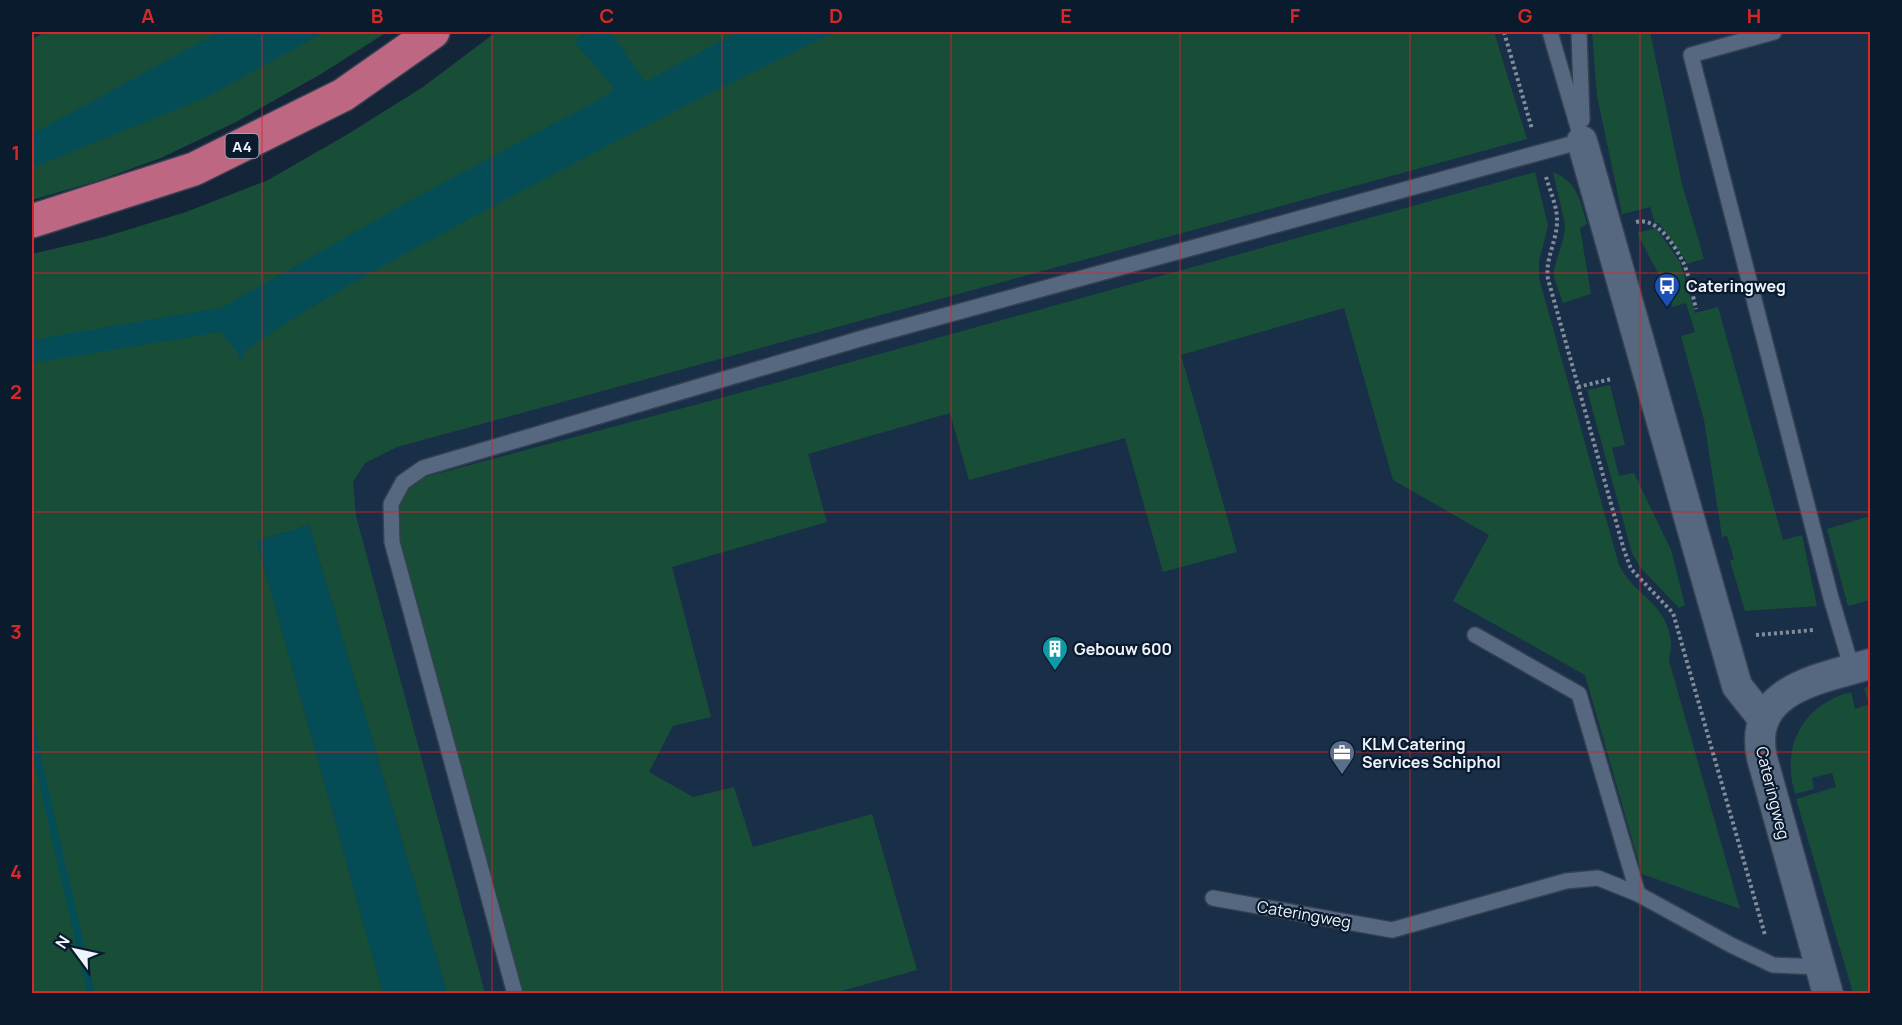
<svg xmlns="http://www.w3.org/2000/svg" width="1902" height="1025" font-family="Manrope,sans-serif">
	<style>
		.built { fill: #192e47 }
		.green { fill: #184e38 }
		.water { fill: #044d56 }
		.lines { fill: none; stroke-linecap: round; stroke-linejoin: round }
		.service-casing { stroke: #354050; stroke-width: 18 }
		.minor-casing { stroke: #354050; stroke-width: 33 }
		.motorway-casing { stroke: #354050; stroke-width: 36 }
		.path { stroke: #828d9c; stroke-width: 4; stroke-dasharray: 3 3; stroke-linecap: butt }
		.service { stroke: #556880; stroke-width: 15 }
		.minor { stroke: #556880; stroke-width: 30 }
		.motorway { stroke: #bd6782; stroke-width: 33 }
		.grid { fill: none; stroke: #d62828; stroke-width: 1.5; stroke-opacity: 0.55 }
		.labels { text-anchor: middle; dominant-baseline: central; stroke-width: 4.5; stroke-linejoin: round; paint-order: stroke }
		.shield { fill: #0b1b2e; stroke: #aab3bf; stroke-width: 1.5 }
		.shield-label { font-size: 15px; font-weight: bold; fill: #eef4fd }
		.poi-label { font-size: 16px; font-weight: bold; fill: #eef4fd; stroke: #0b1b2e; text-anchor: start }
		.street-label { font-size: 16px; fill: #eef4fd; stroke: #0b1b2e }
		.neatline { fill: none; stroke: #d62828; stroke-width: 2 }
		.grid-label { font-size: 20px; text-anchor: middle; font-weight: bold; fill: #d62828 }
	</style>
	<rect width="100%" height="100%" fill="#142539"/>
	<polygon class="built" points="610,32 1870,32 1870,993 335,993 123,271"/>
	<g class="green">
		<polygon points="45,32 387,32 321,74 236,122 161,158 97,181 32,200 32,39"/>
		<polygon points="496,32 1494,32 1527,139 397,447 365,463 353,482 356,516 485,993 447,993 309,525 257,541 383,993 32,993 32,254 104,237 186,212 268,180 348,134 423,87"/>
		<polygon points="1592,32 1650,32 1682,184 1704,259 1687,264 1685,259 1659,223 1655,223 1650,207 1622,214 1597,96"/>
		<path d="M1535,172L1548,226L1539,261V278L1619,565C1634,596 1667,602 1671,642C1672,648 1669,655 1669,661L1740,909L1642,874L1585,675L1453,601L1489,535L1393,480L1344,308L1181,355L1237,552L1163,572L1125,438L969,480L950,413L808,454L827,522L672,567L711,717L673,726L649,772L693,797L734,787L753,847L872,814L917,970L834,993H521L392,514L406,482L732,395Z"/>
		<path d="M1553,172C1578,182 1580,201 1587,224L1580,228L1591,294L1563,303L1554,278V269L1564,236L1565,224Z"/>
		<polygon points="1656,228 1680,262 1695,313 1718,307 1783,540 1802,535 1817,606 1745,611 1730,561 1734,559 1727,536 1722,537 1704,420 1681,336 1695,332 1686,303 1672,307 1669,294 1637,233"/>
		<polygon points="1610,385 1625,445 1612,448 1619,476 1634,473 1671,550 1685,605 1679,608 1640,567 1632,553 1587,390"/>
		<polygon points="1870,516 1870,600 1848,606 1827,529"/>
		<path d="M1870,686V993H1853L1796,799L1836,787L1832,773L1812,778L1814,789L1795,794C1781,747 1802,705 1851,692L1855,709L1869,704L1864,688Z"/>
	</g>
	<g class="water">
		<polygon points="219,32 325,32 207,97 32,168 32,134"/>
		<path d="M584,32H611L645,82L737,32H836C718,88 603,147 488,209C410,251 332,292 259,341L244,352L245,358L239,359L238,353L221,332L32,363V340L223,307L413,199L611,93L612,86L574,41Z"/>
		<polygon points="309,525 447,993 383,993 257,541"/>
		<polygon points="32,717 95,993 87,993 32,752"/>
	</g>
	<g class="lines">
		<defs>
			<g id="service">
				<polyline points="1550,32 1582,141"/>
				<polyline points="1579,32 1582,120"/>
				<polyline points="1774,32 1691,55 1831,598 1852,669"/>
				<polyline points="1475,635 1579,694 1638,894"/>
				<polyline points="1213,898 1392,930 1566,881 1598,878 1638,894 1731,945 1773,965 1820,967"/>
				<polyline points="515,994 392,542 391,504 403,482 423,468 863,338 1582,141"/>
			</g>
			<g id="minor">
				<polyline points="1582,141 1737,686 1764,720"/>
				<path d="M1828,994L1762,758C1747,688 1821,679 1870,664"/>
			</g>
			<polyline id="motorway" points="32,221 194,169 343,95 433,32"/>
		</defs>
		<use href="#service" class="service-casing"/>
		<use href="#minor" class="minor-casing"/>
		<use href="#motorway" class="motorway-casing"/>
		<g class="path">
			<polyline points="1504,32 1532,129"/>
			<path d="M1546,177C1550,191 1558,208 1557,223C1556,243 1545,259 1548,279L1624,550L1631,569L1673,613L1765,935"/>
			<path d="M1636,222C1656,217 1672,242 1681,258C1689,272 1692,293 1696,309"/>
			<polyline points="1578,387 1611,379"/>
			<polyline points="1756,635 1814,630"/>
		</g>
		<use href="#service" class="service"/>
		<use href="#minor" class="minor"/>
		<use href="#motorway" class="motorway"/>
	</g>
	<path class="grid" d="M262,32V994M492,32V994M722,32V994M951,32V994M1180,32V994M1410,32V994M1640,32V994M32,273H1870M32,512H1870M32,752H1870"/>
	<defs>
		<symbol id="bus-pin" viewBox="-11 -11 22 30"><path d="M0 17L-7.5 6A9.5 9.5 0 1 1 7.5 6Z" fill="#1a4fb4" stroke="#0b1b2e"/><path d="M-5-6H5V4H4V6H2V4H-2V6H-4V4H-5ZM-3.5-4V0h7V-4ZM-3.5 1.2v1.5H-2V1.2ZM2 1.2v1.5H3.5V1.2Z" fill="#fff"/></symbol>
		<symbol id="building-pin" viewBox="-11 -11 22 30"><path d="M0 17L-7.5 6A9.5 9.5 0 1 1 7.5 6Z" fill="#0f9aa8" stroke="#0b1b2e"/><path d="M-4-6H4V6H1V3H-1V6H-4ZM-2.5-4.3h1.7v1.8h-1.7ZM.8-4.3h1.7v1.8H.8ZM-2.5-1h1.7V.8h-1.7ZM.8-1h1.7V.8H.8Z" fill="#fff"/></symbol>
		<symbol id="office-pin" viewBox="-11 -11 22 30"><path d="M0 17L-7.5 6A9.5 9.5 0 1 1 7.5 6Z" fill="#5c6f8a" stroke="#0b1b2e"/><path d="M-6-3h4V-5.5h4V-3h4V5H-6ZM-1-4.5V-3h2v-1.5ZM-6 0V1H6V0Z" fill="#fff"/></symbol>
	</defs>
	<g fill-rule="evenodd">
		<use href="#bus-pin" x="1652" y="271" width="30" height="40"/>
		<use href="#building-pin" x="1040" y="634" width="30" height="40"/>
		<use href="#office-pin" x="1327" y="738" width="30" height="40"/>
	</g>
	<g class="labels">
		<rect class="shield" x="225.5" y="134" width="33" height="24" rx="4.5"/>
		<g class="shield-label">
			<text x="242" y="146">A4</text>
		</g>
		<g class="poi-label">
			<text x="1686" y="286">Cateringweg</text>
			<text x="1074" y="649">Gebouw 600</text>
			<text x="1362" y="744">KLM Catering<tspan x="1362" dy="18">Services Schiphol</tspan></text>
		</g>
		<g class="street-label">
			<text transform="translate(1773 793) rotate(76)">Cateringweg</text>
			<text transform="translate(1304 914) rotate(10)">Cateringweg</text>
		</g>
	</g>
	<rect width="1902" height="1025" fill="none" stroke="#0b1b2e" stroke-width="66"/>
	<g transform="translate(75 950) rotate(303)" stroke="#0b1b2e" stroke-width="4.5" paint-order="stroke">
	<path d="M0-4.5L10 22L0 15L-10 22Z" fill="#eef4fd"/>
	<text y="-9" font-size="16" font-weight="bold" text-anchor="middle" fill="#eef4fd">N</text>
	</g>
	<rect x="33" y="33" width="1836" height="959" class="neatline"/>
	<g class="grid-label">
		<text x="148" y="23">A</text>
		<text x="377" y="23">B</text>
		<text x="607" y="23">C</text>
		<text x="836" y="23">D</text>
		<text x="1066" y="23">E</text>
		<text x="1295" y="23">F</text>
		<text x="1525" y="23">G</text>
		<text x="1754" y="23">H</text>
		<text x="16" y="160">1</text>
		<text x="16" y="399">2</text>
		<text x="16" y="639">3</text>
		<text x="16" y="879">4</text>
	</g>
</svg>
